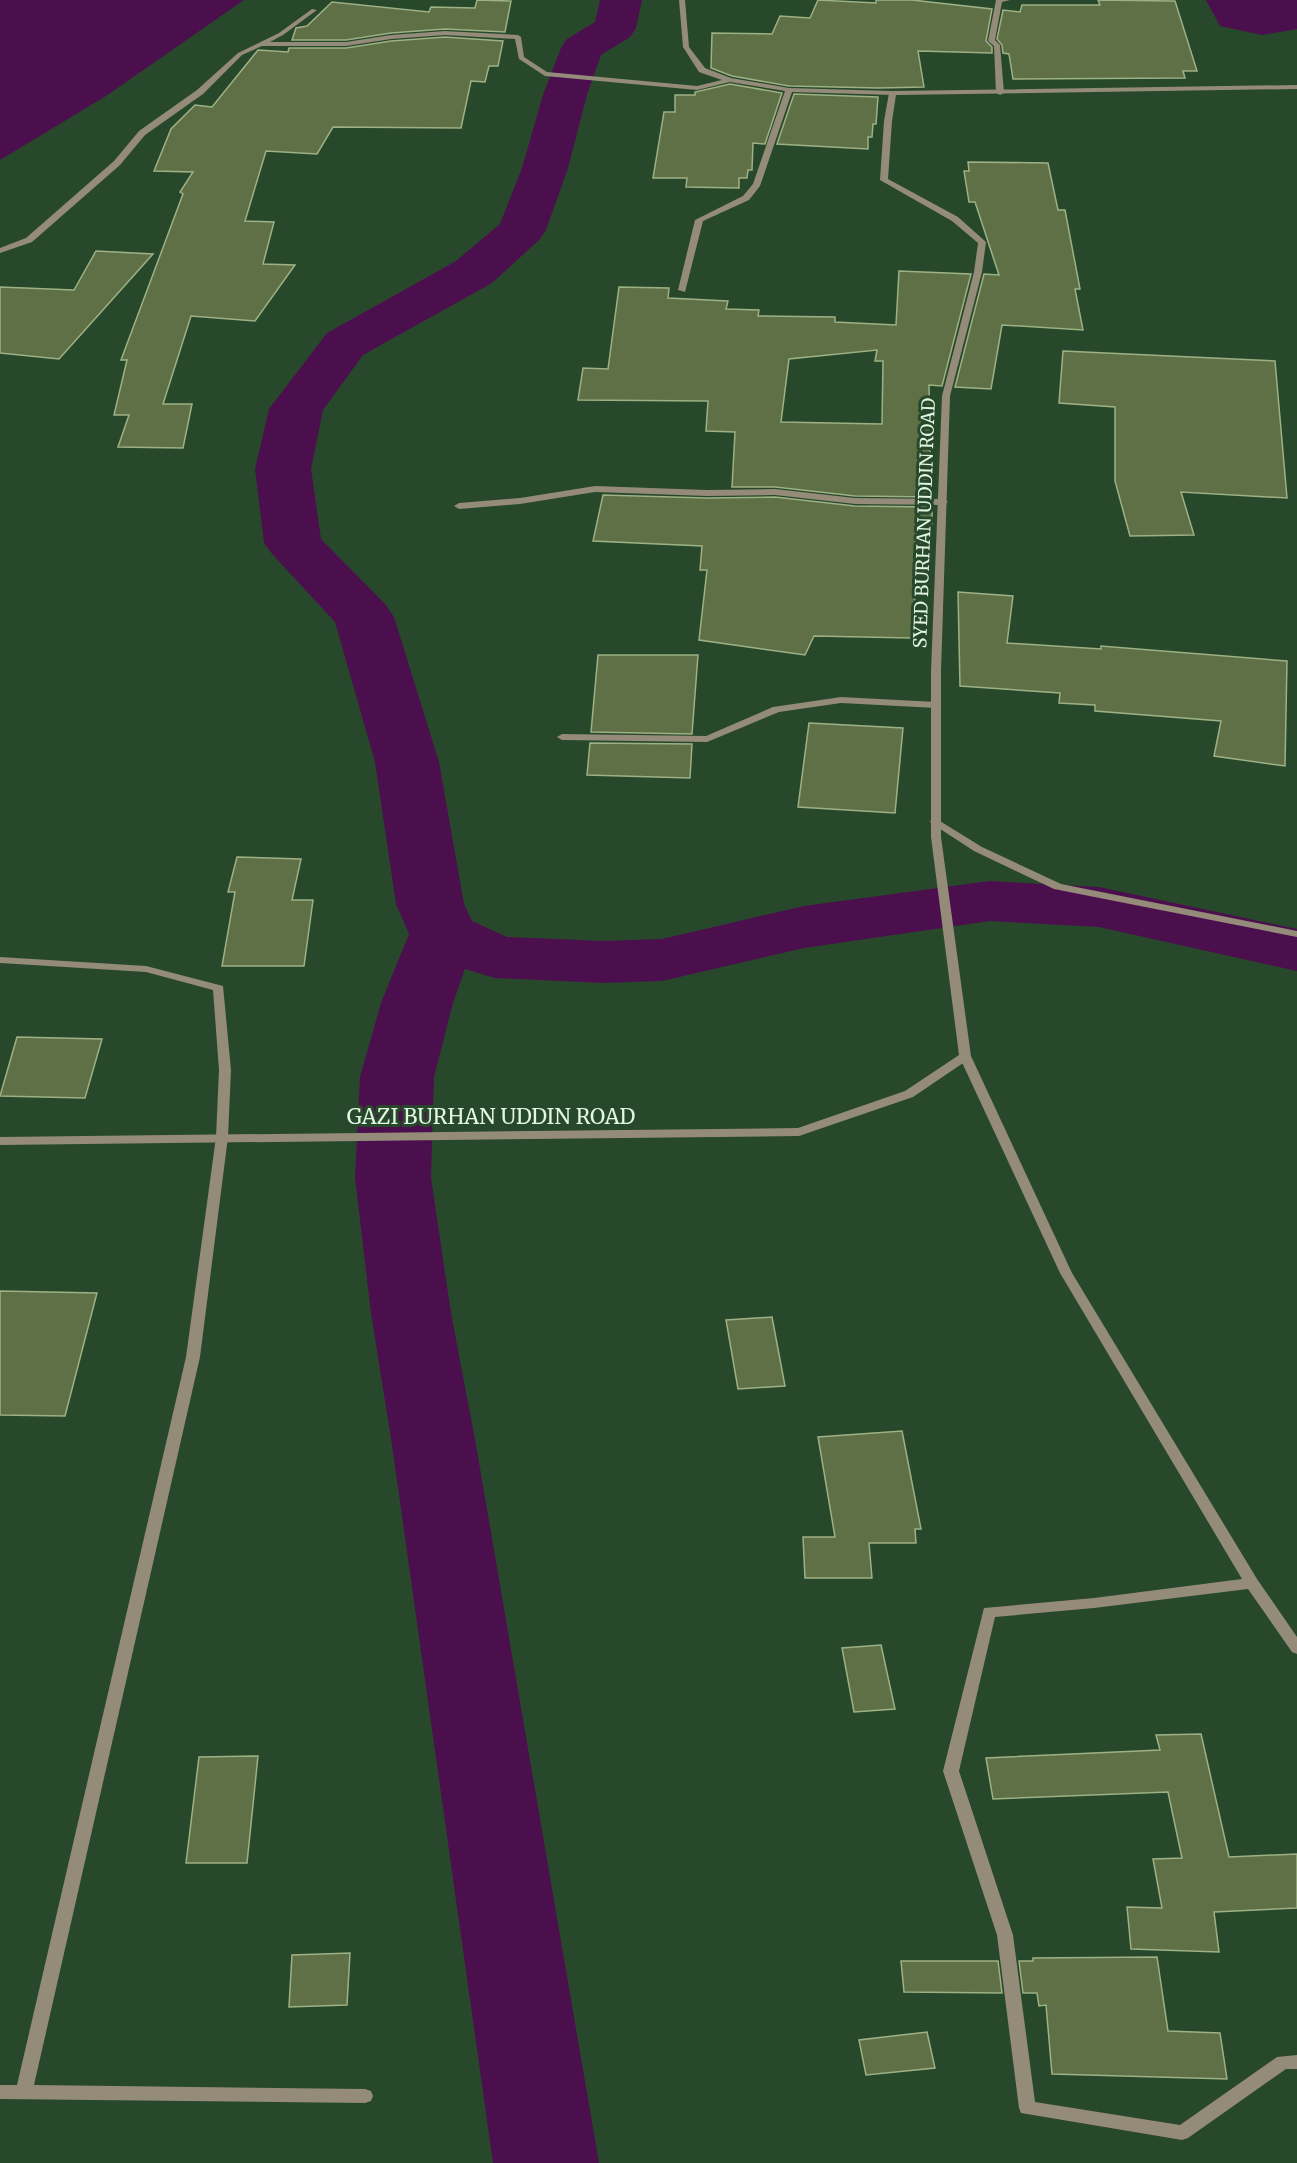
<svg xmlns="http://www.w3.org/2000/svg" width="1297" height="2163" font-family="Merriweather,serif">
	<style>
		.water { fill: #4c0f4e }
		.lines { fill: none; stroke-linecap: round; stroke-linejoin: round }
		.river { fill: #4c0f4e; fill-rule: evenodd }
		.building { fill: #5f7047; stroke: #9eb185; stroke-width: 1.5; fill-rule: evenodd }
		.minor { fill: #948b79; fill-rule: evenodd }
		.tertiary { fill: #948b79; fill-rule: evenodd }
		.labels { text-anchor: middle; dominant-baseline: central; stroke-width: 6; stroke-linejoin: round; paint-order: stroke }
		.far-street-label { font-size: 18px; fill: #e2f6e3; stroke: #27482b }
		.street-label { font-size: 21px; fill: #e2f6e3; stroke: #27482b }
	</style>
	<rect width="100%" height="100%" fill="#27482b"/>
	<g class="water">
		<polygon points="0,0 244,0 106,96 0,160"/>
		<polygon points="1206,0 1297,0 1297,29 1262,35 1220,26"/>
	</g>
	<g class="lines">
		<polygon class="river" points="600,0 642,0 636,28 630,37 601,55 587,95 568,168 546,230 539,240 492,283 363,355 323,410 311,469 321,539 385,604 394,617 439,762 464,904 472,921 507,937 603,941 662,939 804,906 990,881 1099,887 1297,929 1297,971 1099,927 990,921 804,948 662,981 603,983 495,978 465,969 453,1003 434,1077 431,1178 451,1313 476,1445 599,2163 493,2163 392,1445 371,1313 355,1178 360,1077 381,1003 409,934 396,904 375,762 335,622 273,555 264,543 255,469 269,409 327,333 456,261 500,224 522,168 543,95 561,48 567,39 595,22"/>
	</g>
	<g class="building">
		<polygon points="477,0 511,1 505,32 445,29 391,33 346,40 292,40 296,28 307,26 332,2 429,12 431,7 475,8"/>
		<polygon points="818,0 876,3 876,0 912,0 992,9 986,41 992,47 992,53 918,51 924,87 878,88 789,86 732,76 711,68 712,33 772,34 780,16 810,18"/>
		<polygon points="1098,0 1175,1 1197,71 1183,71 1185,78 1013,79 1009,54 1003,53 1002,45 997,39 1003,10 1020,12 1022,5 1100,5"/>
		<polygon points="445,37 503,41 498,66 489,66 485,82 471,81 461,128 333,127 317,154 266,151 245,221 274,222 263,264 295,265 255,321 191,316 163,404 192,404 183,448 118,447 129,415 114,415 127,360 121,360 183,194 180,192 193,172 154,171 171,129 195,105 212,107 258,50 288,52 289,48 346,48 391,41"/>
		<polygon points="730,84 782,93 765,144 753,143 752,170 748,170 747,178 739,178 739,188 686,187 687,178 653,178 664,112 675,112 675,95 695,95 695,92"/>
		<polygon points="794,94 878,97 876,124 873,124 872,137 868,137 868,149 777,144"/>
		<polygon points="968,162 1048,163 1058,210 1065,210 1080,289 1075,289 1083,330 1002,325 991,389 955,387 984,274 999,275 975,202 969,202 964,171 969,171"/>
		<polygon points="96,251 153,254 59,359 0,353 0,287 74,290"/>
		<path d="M899,271L971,274L942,386L929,385L931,497L855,496L775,487H732L735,432L706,431L708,401L578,400L583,368L608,369L619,287L669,288L668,298L728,301L726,309L759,310L758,316L835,317V322L896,325ZM877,350L875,361H883L882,424L781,422L789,359Z"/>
		<polygon points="1063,351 1275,361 1287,498 1181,492 1194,535 1130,536 1115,481 1115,407 1059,403"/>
		<polygon points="603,495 707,498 775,497 855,506 932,507 932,525 929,525 928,537 921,537 911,638 814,636 805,655 699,640 707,570 700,570 702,546 593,541"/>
		<polygon points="958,592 1013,596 1007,643 1101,649 1101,646 1287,661 1285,766 1214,756 1221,721 1095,711 1095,705 1059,703 1060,693 960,686"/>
		<polygon points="598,655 698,655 692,734 591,732"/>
		<polygon points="809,723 903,728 895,813 798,807"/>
		<polygon points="590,743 692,744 690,778 587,775"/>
		<polygon points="237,857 301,859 292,900 313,900 304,966 222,966 235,892 228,892"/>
		<polygon points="17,1037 102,1039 85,1098 0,1096"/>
		<polygon points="0,1291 97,1293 65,1416 0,1415"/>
		<polygon points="772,1317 785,1386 738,1389 726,1320"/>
		<polygon points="902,1431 921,1529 915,1529 916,1543 869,1543 872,1578 805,1578 803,1537 835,1537 818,1437"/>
		<polygon points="881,1645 895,1709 854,1712 842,1648"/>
		<polygon points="1201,1734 1229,1857 1297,1854 1297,1908 1214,1912 1219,1952 1131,1949 1127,1907 1162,1908 1153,1859 1182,1858 1168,1792 993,1799 986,1758 1160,1750 1156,1735"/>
		<polygon points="258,1756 247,1863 186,1863 199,1757"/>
		<polygon points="350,1953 347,2005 289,2007 292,1955"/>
		<polygon points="1157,1957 1168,2031 1220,2033 1227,2079 1052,2074 1046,2005 1039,2006 1037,1993 1023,1993 1019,1961 1033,1961 1033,1958"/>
		<polygon points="901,1961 998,1961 1002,1993 904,1992"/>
		<polygon points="927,2032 935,2068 866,2075 859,2040"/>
	</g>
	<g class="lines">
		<g class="minor">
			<polygon points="679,0 685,0 689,47 705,68 731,78 789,88 893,91 897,93 893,95 792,92 760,186 749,200 703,221 685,292 678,290 695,220 743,196 753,184 785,91 730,82 697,90 545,76 519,59 515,39 445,35 391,39 346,46 262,46 242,55 203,94 145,135 120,165 32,242 0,253 0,248 26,238 114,161 139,131 197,90 238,53 279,33 312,9 317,10 283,35 270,42 346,42 391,35 445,31 518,35 521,37 524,57 547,72 697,86 722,80 699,72 683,47"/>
			<polygon points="996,0 1010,0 1002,2 995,40 1000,45 1004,93 1000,95 996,93 994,46 988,41"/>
			<polygon points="595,486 707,490 775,489 855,498 943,499 948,502 943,505 855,504 775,495 707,496 595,492 520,504 459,509 454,506 459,503 520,498"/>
			<polygon points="841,697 936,702 941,705 936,708 841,703 779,712 707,742 562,740 557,737 562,734 706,736 773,707"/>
			<polygon points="935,818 982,847 1061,884 1297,931 1297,937 1054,889 974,851 931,823 930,821"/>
			<polygon points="0,957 146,966 223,986 231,1070 228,1137 200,1357 34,2085 365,2089 371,2091 373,2096 371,2101 365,2103 0,2099 0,2085 17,2085 186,1357 216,1137 219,1070 213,990 146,972 0,963"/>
			<polygon points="965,1052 971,1056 1072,1273 1257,1579 1297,1637 1297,1654 1292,1652 1248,1589 1094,1608 995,1617 959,1771 1013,1935 1035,2102 1180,2125 1277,2057 1297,2055 1297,2069 1286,2069 1188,2138 1182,2140 1021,2113 1019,2108 997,1935 943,1771 984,1608 1094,1598 1242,1579 1060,1273 959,1056"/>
		</g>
		<polygon class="tertiary" points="1297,85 1297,89 896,95 892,121 888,179 958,217 986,242 982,272 950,396 941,671 941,837 971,1056 969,1059 913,1097 799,1136 0,1145 0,1137 798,1128 905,1091 959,1055 931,837 931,671 942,396 974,272 978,243 952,221 880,180 884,121 889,93 893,91"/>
	</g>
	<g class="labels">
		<g class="far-street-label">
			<text transform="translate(924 523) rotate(-88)">SYED BURHAN UDDIN ROAD</text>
		</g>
		<g class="street-label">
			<text x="491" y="1116">GAZI BURHAN UDDIN ROAD</text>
		</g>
	</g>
</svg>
